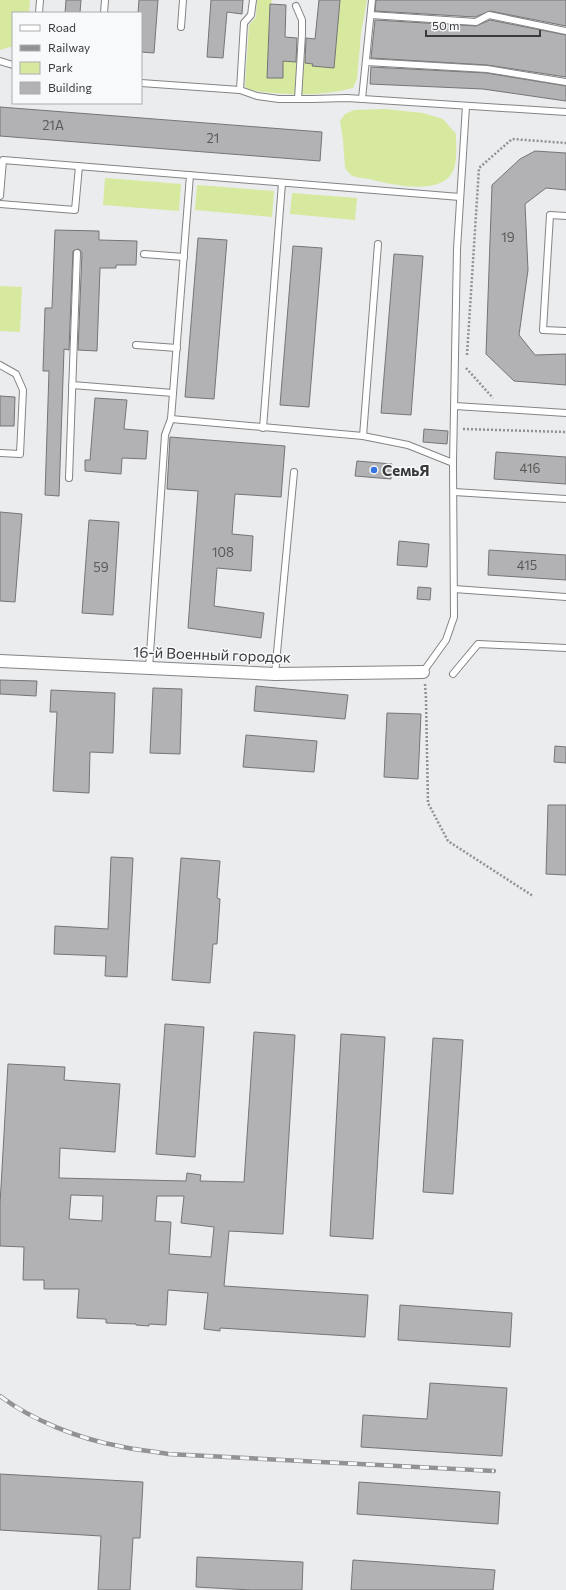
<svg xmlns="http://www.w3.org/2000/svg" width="566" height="1590" font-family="Commissioner,sans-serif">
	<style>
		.green { fill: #d6e99f }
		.building { fill: #b2b1b3; stroke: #757476; fill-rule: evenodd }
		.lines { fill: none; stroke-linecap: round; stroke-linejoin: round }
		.lane-casing { stroke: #838486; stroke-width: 8 }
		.street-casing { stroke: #838486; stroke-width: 14 }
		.path { stroke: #919193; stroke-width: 2.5; stroke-dasharray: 2 2; stroke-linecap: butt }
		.lane { stroke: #fff; stroke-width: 6 }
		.street { stroke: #fff; stroke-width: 12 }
		.rail-casing { stroke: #929294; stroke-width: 4.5 }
		.rail { stroke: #f8f9fb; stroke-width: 3; stroke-dasharray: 9; stroke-linecap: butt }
		.poi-dot { fill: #3473e1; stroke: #f8f9fb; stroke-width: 1.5 }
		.labels { text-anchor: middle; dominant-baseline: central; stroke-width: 3; stroke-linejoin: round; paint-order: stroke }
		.number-label { font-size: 13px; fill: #585859 }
		.poi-label { font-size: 15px; font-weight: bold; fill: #3a3a3b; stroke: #f8f9fb; text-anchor: start }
		.street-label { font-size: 15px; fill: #3a3a3b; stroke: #f8f9fb }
	</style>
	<rect width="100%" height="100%" fill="#ebecee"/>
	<g class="green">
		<polygon points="0,0 30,0 29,13 13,13 13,46 0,50"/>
		<path d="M257,0H272L271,4L286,5L285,37H293L292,54L313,57L319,0H367L361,33L357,79L353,88C319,97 282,95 248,90L245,86L249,25L256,17Z"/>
		<path d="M385,109L423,113L443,119L456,134C456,148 459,168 448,178C431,194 389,184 369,179C364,178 356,178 351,175C349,173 346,170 345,168L343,140L340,121L345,114L354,110Z"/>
		<polygon points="105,178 181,184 179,211 103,205"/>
		<polygon points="197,185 274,191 272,217 195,210"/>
		<polygon points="292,193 357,198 355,220 290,214"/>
		<polygon points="0,286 22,287 20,332 0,331"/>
	</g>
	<g class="building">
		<polygon points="66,0 81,0 80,13 65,13"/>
		<polygon points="139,0 158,0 154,53 141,52 141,13 138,13"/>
		<polygon points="211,0 243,0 242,14 227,12 223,58 207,57"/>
		<polygon points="319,0 340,0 334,68 312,66 313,64 305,63 306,38 315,39"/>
		<polygon points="376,0 566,0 566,26 490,11 475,17 375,11"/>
		<polygon points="270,4 286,5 285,37 297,38 296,62 283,61 283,78 267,78"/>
		<polygon points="375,20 476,26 490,20 566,35 566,77 487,65 371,58"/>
		<polygon points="371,67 486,73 566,86 566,101 483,89 370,84"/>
		<polygon points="0,107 322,132 320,161 0,136"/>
		<polygon points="535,151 566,153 566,190 546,188 525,204 528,270 519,335 535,355 566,354 566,385 514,381 486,354 492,185 520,159"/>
		<polygon points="55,230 99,231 99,240 137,241 136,265 116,265 116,268 100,268 97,351 78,350 82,253 81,251 78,249 73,251 69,350 64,349 59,496 45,495 49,371 43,371 45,308 52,308"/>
		<polygon points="198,238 227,240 214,399 185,397"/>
		<polygon points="293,246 322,248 309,407 280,405"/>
		<polygon points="394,254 423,256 411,415 381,413"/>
		<polygon points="0,396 15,397 14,426 0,426"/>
		<polygon points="95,398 127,400 124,429 148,431 146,459 122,458 121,474 85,471 85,460 90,460"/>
		<polygon points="424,429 448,431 447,444 423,442"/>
		<polygon points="170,437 285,446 281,497 235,494 232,534 253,536 251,571 217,568 214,606 264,613 261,638 188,628 198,491 167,489"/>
		<polygon points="496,452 566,457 566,484 494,479"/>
		<polygon points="357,461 392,464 391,479 355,476"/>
		<polygon points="0,512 22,514 15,602 0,601"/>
		<polygon points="89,520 119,522 113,615 82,613"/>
		<polygon points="399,541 429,544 427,567 397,565"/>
		<polygon points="489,550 566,555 566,580 488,575"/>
		<polygon points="418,587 431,588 430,600 417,599"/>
		<polygon points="0,680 37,681 36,696 0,694"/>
		<polygon points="256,686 348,695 345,719 254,711"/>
		<polygon points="153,688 182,689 180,754 150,753"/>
		<polygon points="51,690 115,693 113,753 90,752 89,793 53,791 57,712 50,712"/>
		<polygon points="387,713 421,714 418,779 384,777"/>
		<polygon points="246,735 317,741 314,772 243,767"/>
		<polygon points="555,746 566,747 566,763 554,762"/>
		<polygon points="548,805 566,805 566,875 546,874"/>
		<polygon points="111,857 133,858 127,977 105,976 106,956 54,954 55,926 108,929"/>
		<polygon points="181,858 220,861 217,898 220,899 217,944 213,944 210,983 172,980"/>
		<polygon points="165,1024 204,1027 195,1157 156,1154"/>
		<path d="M254,1032L295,1035L283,1234L229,1231L224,1286L368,1295L365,1337L220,1328V1331L204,1329L208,1293L168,1290L166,1325L149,1324V1326L136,1325V1324L106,1323V1319L77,1318L79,1289H44V1280H23L24,1247L0,1246V1204L8,1064L65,1067L64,1080L120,1084L115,1152L60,1148L59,1178L186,1181L187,1173L201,1175L200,1181L244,1182ZM71,1195L103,1196L102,1221L69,1219ZM157,1196H184L181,1223L214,1227L211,1257L169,1254L171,1222L155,1221Z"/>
		<polygon points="341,1034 385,1037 373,1239 330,1236"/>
		<polygon points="433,1038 463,1040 453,1194 423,1192"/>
		<polygon points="400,1305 512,1313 510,1347 398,1340"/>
		<polygon points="430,1383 507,1388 502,1456 361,1447 363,1415 427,1419"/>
		<polygon points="0,1474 143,1482 140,1538 133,1538 130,1590 98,1590 101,1536 0,1530"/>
		<polygon points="359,1482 500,1492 498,1524 357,1514"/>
		<polygon points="197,1557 303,1562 302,1590 251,1590 196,1587"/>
		<polygon points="353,1560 495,1570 493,1590 351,1590"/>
	</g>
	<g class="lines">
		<defs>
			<g id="lane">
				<polyline points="296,6 302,20 302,34 298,99"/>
				<polyline points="39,13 40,0"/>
				<polyline points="104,13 105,0"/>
				<polyline points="371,15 476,22 489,15 566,31"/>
				<polyline points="181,27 183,0"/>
				<polyline points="0,61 13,65"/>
				<polyline points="366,62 487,69 566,82"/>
				<polyline points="141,83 240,90 257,96 279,99 312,99 347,98 566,112"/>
				<polyline points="240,90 244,23 251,15 253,0"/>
				<polyline points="362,99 372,0"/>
				<polyline points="0,196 3,160 460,197"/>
				<polyline points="0,204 75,210 79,166"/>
				<polyline points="566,216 550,215 543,330 566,331"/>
				<polyline points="144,254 184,257"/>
				<polyline points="136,345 177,348"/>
				<polyline points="0,365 16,374 23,390 20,454 0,453"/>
				<polyline points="72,385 173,393"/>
				<polyline points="455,406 566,413"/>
				<polyline points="171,419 363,436 408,445 453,463"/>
				<polyline points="263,428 282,183"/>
				<polyline points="363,436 378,244"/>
				<polyline points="69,478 77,253"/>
				<polyline points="454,492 566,499"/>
				<polyline points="454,589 566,597"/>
				<polyline points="149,668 165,435 171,419 190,175"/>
				<polyline points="423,672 446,640 454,617 453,463 457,249 466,106"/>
				<polyline points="275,674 294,472"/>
				<polyline points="453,674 478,644 566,648"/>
			</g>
			<polyline id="street" points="0,661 275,674 423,672"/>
		</defs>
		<use href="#lane" class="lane-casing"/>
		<use href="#street" class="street-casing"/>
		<g class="path">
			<polyline points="467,355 479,168 512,139 566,143"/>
			<polyline points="466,368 493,398"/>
			<polyline points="463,429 566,432"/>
			<polyline points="425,684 426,699 428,803 448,841 533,896"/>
		</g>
		<use href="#lane" class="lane"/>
		<use href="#street" class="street"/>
		<defs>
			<path id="rail" d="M0,1396C32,1420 79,1439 119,1446C135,1450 152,1451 168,1454L494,1471"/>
		</defs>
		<use href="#rail" class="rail-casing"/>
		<use href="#rail" class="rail"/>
	</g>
	<circle class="poi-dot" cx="374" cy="470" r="4"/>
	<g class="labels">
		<g class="number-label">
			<text x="53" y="125">21А</text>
			<text x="213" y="138">21</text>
			<text x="508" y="237">19</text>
			<text x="530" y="468">416</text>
			<text x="223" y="552">108</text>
			<text x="527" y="565">415</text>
			<text x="101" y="567">59</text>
		</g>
		<g class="poi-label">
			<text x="382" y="470">СемьЯ</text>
		</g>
		<g class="street-label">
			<text transform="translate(212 654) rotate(2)">16-й Военный городок</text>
		</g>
	</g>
	<rect x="12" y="12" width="130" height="92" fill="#f8f9fb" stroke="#acadae"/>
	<rect x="20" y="25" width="20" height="6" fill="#ffffff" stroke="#acadae"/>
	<text x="48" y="32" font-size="12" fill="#3a3a3b">Road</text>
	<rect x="20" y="45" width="20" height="6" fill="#929294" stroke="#acadae"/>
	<text x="48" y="52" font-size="12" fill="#3a3a3b">Railway</text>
	<rect x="20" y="62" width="20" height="12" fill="#d6e99f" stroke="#acadae"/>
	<text x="48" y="72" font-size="12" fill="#3a3a3b">Park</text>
	<rect x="20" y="82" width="20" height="12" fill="#b2b1b3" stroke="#acadae"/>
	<text x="48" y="92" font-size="12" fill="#3a3a3b">Building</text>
	<path d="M426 30v6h114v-6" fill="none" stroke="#3a3a3b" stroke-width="2"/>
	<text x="432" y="30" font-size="12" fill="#3a3a3b" stroke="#f8f9fb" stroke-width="3" paint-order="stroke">50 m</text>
</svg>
